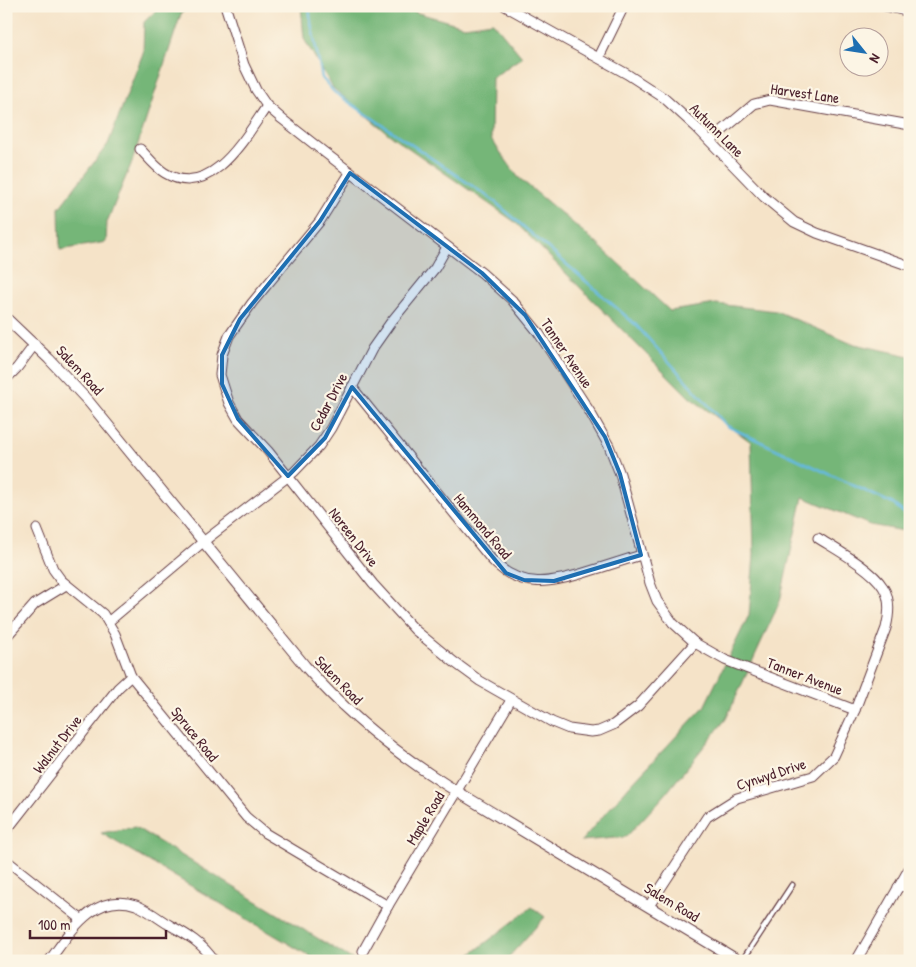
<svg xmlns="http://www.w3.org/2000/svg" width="916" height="967" font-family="'Patrick Hand',sans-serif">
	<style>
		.forest { fill: #75b678; stroke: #606a52 }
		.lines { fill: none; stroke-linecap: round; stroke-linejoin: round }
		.stream { stroke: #65b9e1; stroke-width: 2.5 }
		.service-casing { stroke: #643c43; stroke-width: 7 }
		.minor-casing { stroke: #643c43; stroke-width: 11 }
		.tertiary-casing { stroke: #643c43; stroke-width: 12 }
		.service { stroke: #fff; stroke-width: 4.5 }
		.minor { stroke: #fff; stroke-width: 9 }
		.tertiary { stroke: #fff; stroke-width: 10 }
		.marked { fill: #1f6fb2; fill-opacity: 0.2; stroke: #1f6fb2; stroke-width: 4; stroke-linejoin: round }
		.labels { text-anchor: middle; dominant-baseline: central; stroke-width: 4.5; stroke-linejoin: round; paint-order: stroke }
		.street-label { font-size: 15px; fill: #4a1f2b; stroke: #fcf5e5 }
	</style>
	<rect width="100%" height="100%" fill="#fcf5e5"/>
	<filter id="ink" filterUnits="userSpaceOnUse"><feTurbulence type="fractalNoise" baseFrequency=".02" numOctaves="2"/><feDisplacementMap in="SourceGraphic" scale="10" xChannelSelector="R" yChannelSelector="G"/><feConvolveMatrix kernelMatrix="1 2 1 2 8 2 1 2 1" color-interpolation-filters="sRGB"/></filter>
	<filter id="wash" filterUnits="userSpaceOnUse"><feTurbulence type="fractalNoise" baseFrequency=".0096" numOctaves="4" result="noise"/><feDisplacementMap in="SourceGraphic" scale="20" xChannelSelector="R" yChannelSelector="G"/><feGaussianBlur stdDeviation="1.12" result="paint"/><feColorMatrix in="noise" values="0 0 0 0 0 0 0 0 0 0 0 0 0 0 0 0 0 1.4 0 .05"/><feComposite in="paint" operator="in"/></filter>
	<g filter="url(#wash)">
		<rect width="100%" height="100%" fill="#f5e3c8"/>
		<g class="forest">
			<polygon points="161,6 189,6 181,14 132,162 107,222 106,242 60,250 59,208 108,144 143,53 144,22"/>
			<polygon points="301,6 402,6 418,13 464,26 493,22 522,57 492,78 491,139 518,177 593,240 670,311 716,304 776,311 850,343 910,356 910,532 870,525 803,497 780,601 726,719 664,796 626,837 581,841 632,783 704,707 749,615 754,555 751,442 689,397 515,222 390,135 333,88 304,39"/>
			<polygon points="135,827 355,961 318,961 101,833"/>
			<polygon points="532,907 545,917 505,961 462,961"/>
		</g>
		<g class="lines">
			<polyline class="stream" points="309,6 311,23 322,78 334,92 493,200 636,325 727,426 893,504 910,518"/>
		</g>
	</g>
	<g filter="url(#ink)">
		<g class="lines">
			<defs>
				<polyline id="service" points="742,961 792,885"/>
				<g id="minor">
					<polyline points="227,6 226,8 244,65 256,90 267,106 282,119 324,152 482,273 512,300 538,332 590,412 609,446 620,474 650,583 657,601 673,623 695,643 725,660 855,710"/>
					<polyline points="505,6 627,74 664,98 697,128 764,197 794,222 817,233 910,266"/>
					<polyline points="885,6 910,12"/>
					<polyline points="599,57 624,6"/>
					<polyline points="710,141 754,104 770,100 910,125"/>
					<path d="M140,149C148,157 155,167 165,173C211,201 246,136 267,106"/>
					<polyline points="350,173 320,221 252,303 229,336 222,355 220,375 229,403 238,419 268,451 373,584 415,630 454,662 480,681 552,722 569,729 591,732 599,731 613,725 638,706 695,643"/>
					<polyline points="6,379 17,368 35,344"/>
					<path d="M352,387L491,559C520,591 553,583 590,571C607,566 624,560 641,555"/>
					<polyline points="37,529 53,569 61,580 103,614 115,634 131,676 246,817 265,833 388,906"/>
					<polyline points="108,622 203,542 294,472 319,446 331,428 372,349 391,322 435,268 447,247"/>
					<polyline points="6,637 35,604 66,585"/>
					<polyline points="6,831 118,688 131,676"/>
					<polyline points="6,860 81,919"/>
					<polyline points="898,887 910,886"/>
					<path d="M649,906L707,817L737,798L813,776L834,756L855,710L886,628C889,616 891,599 883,587C872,569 837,550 818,538"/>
					<polyline points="363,951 388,906 511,700"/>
					<path d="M49,961C70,933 94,891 136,905C146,909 157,917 166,923C184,933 202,942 214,961"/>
					<polyline points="856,961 910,867"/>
				</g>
				<path id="tertiary" d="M6,318L49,359L89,402L305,666C347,714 394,752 448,786L739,961"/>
			</defs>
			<use href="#service" class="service-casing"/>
			<use href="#minor" class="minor-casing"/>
			<use href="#tertiary" class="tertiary-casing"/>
			<use href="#service" class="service"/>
			<use href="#minor" class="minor"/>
			<use href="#tertiary" class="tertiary"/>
		</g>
	</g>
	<path class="marked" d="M350,173L482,273L525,315L605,437L620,474L641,555L554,581L524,580L506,573L352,387L325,438L288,476L238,419L222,384V355L240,319L320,221Z"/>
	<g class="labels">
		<g class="street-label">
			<text transform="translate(805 93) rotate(8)">Harvest Lane</text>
			<text transform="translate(717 130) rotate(45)">Autumn Lane</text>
			<text transform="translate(567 353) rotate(56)">Tanner Avenue</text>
			<text transform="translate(80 370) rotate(47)">Salem Road</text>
			<text transform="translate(328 402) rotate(-62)">Cedar Drive</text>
			<text transform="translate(483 526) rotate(50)">Hammond Road</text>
			<text transform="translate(354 537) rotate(52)">Noreen Drive</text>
			<text transform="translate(805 676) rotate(21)">Tanner Avenue</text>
			<text transform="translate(339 680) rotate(46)">Salem Road</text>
			<text transform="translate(195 734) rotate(51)">Spruce Road</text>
			<text transform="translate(57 744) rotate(-52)">Walnut Drive</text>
			<text transform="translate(771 774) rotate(-18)">Cynwyd Drive</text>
			<text transform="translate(425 818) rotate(-59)">Maple Road</text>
			<text transform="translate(672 902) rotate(31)">Salem Road</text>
		</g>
	</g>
	<rect width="916" height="967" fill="none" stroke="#fcf5e5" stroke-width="25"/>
	<g transform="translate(864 52) rotate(120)"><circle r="24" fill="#fcf5e5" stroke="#b59f9b"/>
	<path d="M0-4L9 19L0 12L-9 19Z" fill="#1f6fb2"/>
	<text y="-8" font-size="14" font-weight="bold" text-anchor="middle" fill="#4a1f2b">N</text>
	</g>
	<path d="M30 930v8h136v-8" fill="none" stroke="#4a1f2b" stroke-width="2.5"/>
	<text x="38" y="930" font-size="15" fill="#4a1f2b" stroke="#fcf5e5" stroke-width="4" paint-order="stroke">100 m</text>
</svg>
